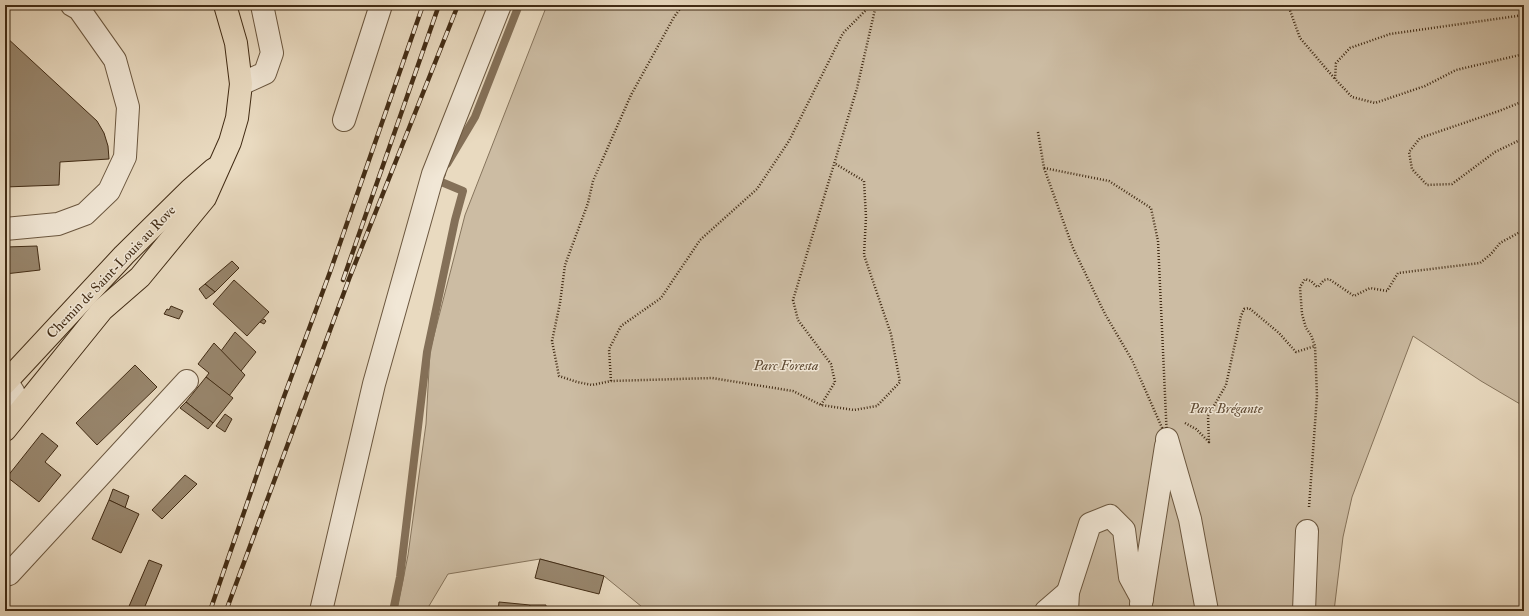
<svg xmlns="http://www.w3.org/2000/svg" width="1529" height="616" font-family="'IM FELL Double Pica',serif">
	<style>
		.green { fill: #ccbca3; stroke: #86745c }
		.lines { fill: none; stroke-linecap: round; stroke-linejoin: round }
		.stream { stroke: #847058; stroke-width: 8 }
		.building { fill: #98866d; stroke: #412b14 }
		.minor-casing { stroke: #6b573f; stroke-width: 24 }
		.major-casing { stroke: #412b14; stroke-width: 24 }
		.path { stroke: #412b14; stroke-width: 2.5; stroke-dasharray: 1 2; stroke-linecap: butt }
		.minor { stroke: #f1e7d6; stroke-width: 22 }
		.major { stroke: #e9dac0; stroke-width: 22 }
		.rail-casing { stroke: #412b14; stroke-width: 4.5 }
		.rail { stroke: #f1e7d6; stroke-width: 3; stroke-dasharray: 9; stroke-linecap: butt }
		.labels { text-anchor: middle; dominant-baseline: central; stroke-width: 3; stroke-linejoin: round; paint-order: stroke }
		.street-label { font-size: 14px; fill: #412b14; stroke: #f1e7d6 }
		.park-label { font-size: 14px; font-style: italic; fill: #5d4831; stroke: #f1e7d6 }
	</style>
	<rect width="100%" height="100%" fill="#e9dac0"/>
	<filter id="stains"><feTurbulence type="fractalNoise" baseFrequency=".005" numOctaves="4"/><feColorMatrix values="0 0 0 0 .2 0 0 0 0 .09 0 0 0 0 .02 0 0 0 .5 -.17"/></filter>
	<radialGradient id="worn" r=".72"><stop offset=".6" stop-color="#630" stop-opacity="0"/><stop offset="1" stop-color="#630" stop-opacity=".3"/></radialGradient>
	<polygon class="green" points="547,5 1524,5 1524,226 1522,230 1524,232 1524,399 1520,404 1481,381 1413,336 1352,497 1343,537 1334,611 647,611 604,576 540,559 448,574 426,611 397,611 408,555 426,424 430,351 465,215"/>
	<g class="lines">
		<g class="stream">
			<polyline points="447,164 475,117 519,5"/>
			<polyline points="393,611 400,577 427,352 455,220 463,191 439,181 442,174"/>
		</g>
	</g>
	<g class="building">
		<polygon points="5,36 97,121 104,133 108,146 109,159 60,162 59,185 5,187"/>
		<polygon points="37,246 40,270 5,274 5,247"/>
		<polygon points="232,261 239,268 215,292 205,284"/>
		<polygon points="234,280 269,312 247,336 213,304"/>
		<polygon points="205,284 215,292 206,299 199,289"/>
		<polygon points="171,306 183,311 179,319 164,314 167,309 169,310"/>
		<polygon points="264,319 266,321 264,324 260,322"/>
		<polygon points="235,332 256,352 241,371 221,351"/>
		<polygon points="214,343 245,375 229,396 206,377 209,373 198,364"/>
		<polygon points="135,365 157,387 97,445 76,423"/>
		<polygon points="206,377 233,398 213,423 186,402"/>
		<polygon points="186,402 213,423 208,429 180,408"/>
		<polygon points="225,414 232,419 225,432 216,426"/>
		<polygon points="42,433 58,446 45,462 61,475 39,502 7,477"/>
		<polygon points="185,475 197,484 162,519 152,510"/>
		<polygon points="113,489 129,496 125,508 109,500"/>
		<polygon points="109,500 139,514 121,553 92,539"/>
		<polygon points="540,559 604,576 599,594 535,578"/>
		<polygon points="1524,559 1524,611 1522,611"/>
		<polygon points="149,560 162,565 143,611 127,611"/>
		<polygon points="499,602 530,605 529,611 498,611"/>
		<polygon points="530,605 546,605 546,611 529,611"/>
		<polygon points="582,608 607,610 607,611 582,611"/>
	</g>
	<g class="lines">
		<defs>
			<g id="minor">
				<polyline points="241,84 265,73 272,53 262,5"/>
				<polyline points="344,120 381,5"/>
				<polyline points="5,229 58,224 85,214 109,191 125,157 128,107 115,60 79,9 72,5"/>
				<path d="M5,381C20,396 17,405 10,423"/>
				<polyline points="1167,439 1190,519 1207,611"/>
				<polyline points="5,575 9,574 187,381"/>
				<polyline points="1141,604 1166,446"/>
				<polyline points="321,611 374,384 433,174 500,5"/>
				<polyline points="1046,611 1068,592"/>
				<polyline points="1067,611 1068,592 1090,524 1110,516 1124,530 1130,577 1142,599"/>
				<polyline points="1304,611 1307,531"/>
			</g>
			<g id="major">
				<polyline points="5,383 124,255 190,190 214,169"/>
				<polyline points="5,430 102,310 140,277 205,198 230,142 237,118 241,84 236,43 225,5"/>
			</g>
		</defs>
		<use href="#minor" class="minor-casing"/>
		<use href="#major" class="major-casing"/>
		<g class="path">
			<polyline points="683,5 674,17 631,95 593,181 588,203 565,265 560,303 552,341 559,376 577,382 592,385 611,381 712,378 793,391 821,405 854,410 877,406 900,382 891,334 864,255 866,217 864,181 834,163"/>
			<polyline points="1288,5 1300,38 1335,79"/>
			<polyline points="1524,15 1390,34 1350,48 1336,63 1335,79 1352,97 1375,103 1425,86 1456,70 1524,54"/>
			<polyline points="1524,101 1499,111 1420,138 1409,152 1412,169 1427,185 1452,184 1495,152 1524,138"/>
			<polyline points="1038,132 1044,168"/>
			<polygon points="1044,168 1109,181 1151,208 1158,241 1167,439 1132,360 1105,314 1073,248"/>
			<polyline points="611,381 609,349 621,326 661,298 700,240 757,189 789,141 843,33 871,5"/>
			<polyline points="821,405 835,382 831,364 798,320 793,300 857,88 876,5"/>
			<polyline points="1185,423 1196,429 1209,442 1208,416 1226,385 1241,316 1244,309 1249,308 1279,333 1296,352 1315,346"/>
			<polyline points="1309,507 1317,396 1315,346 1311,335 1306,328 1302,314 1300,287 1305,279 1311,281 1316,286 1318,287 1324,280 1329,279 1354,296 1370,288 1387,291 1398,273 1480,263 1491,254 1500,243 1522,231 1524,226"/>
		</g>
		<use href="#minor" class="minor"/>
		<use href="#major" class="major"/>
		<defs>
			<g id="rail">
				<polyline points="343,280 439,5"/>
				<polyline points="210,611 282,402 330,272 423,5"/>
				<polyline points="226,611 349,279 458,5"/>
			</g>
		</defs>
		<use href="#rail" class="rail-casing"/>
		<use href="#rail" class="rail"/>
	</g>
	<g class="labels">
		<g class="street-label">
			<text transform="translate(111 272) rotate(-46)">Chemin de Saint-Louis au Rove</text>
		</g>
		<g class="park-label">
			<text x="786" y="365">Parc Foresta</text>
			<text x="1226" y="408">Parc Brégante</text>
		</g>
	</g>
	<rect width="1529" height="616" fill="none" stroke="#e9dac0" stroke-width="20"/>
	<rect x="6" y="6" width="1517" height="604" fill="none" stroke="#412b14" stroke-width="2"/>
	<rect x="10" y="10" width="1509" height="596" fill="none" stroke="#412b14"/>
	<rect width="100%" height="100%" filter="url(#stains)"/>
	<rect width="100%" height="100%" fill="url(#worn)"/>
</svg>
